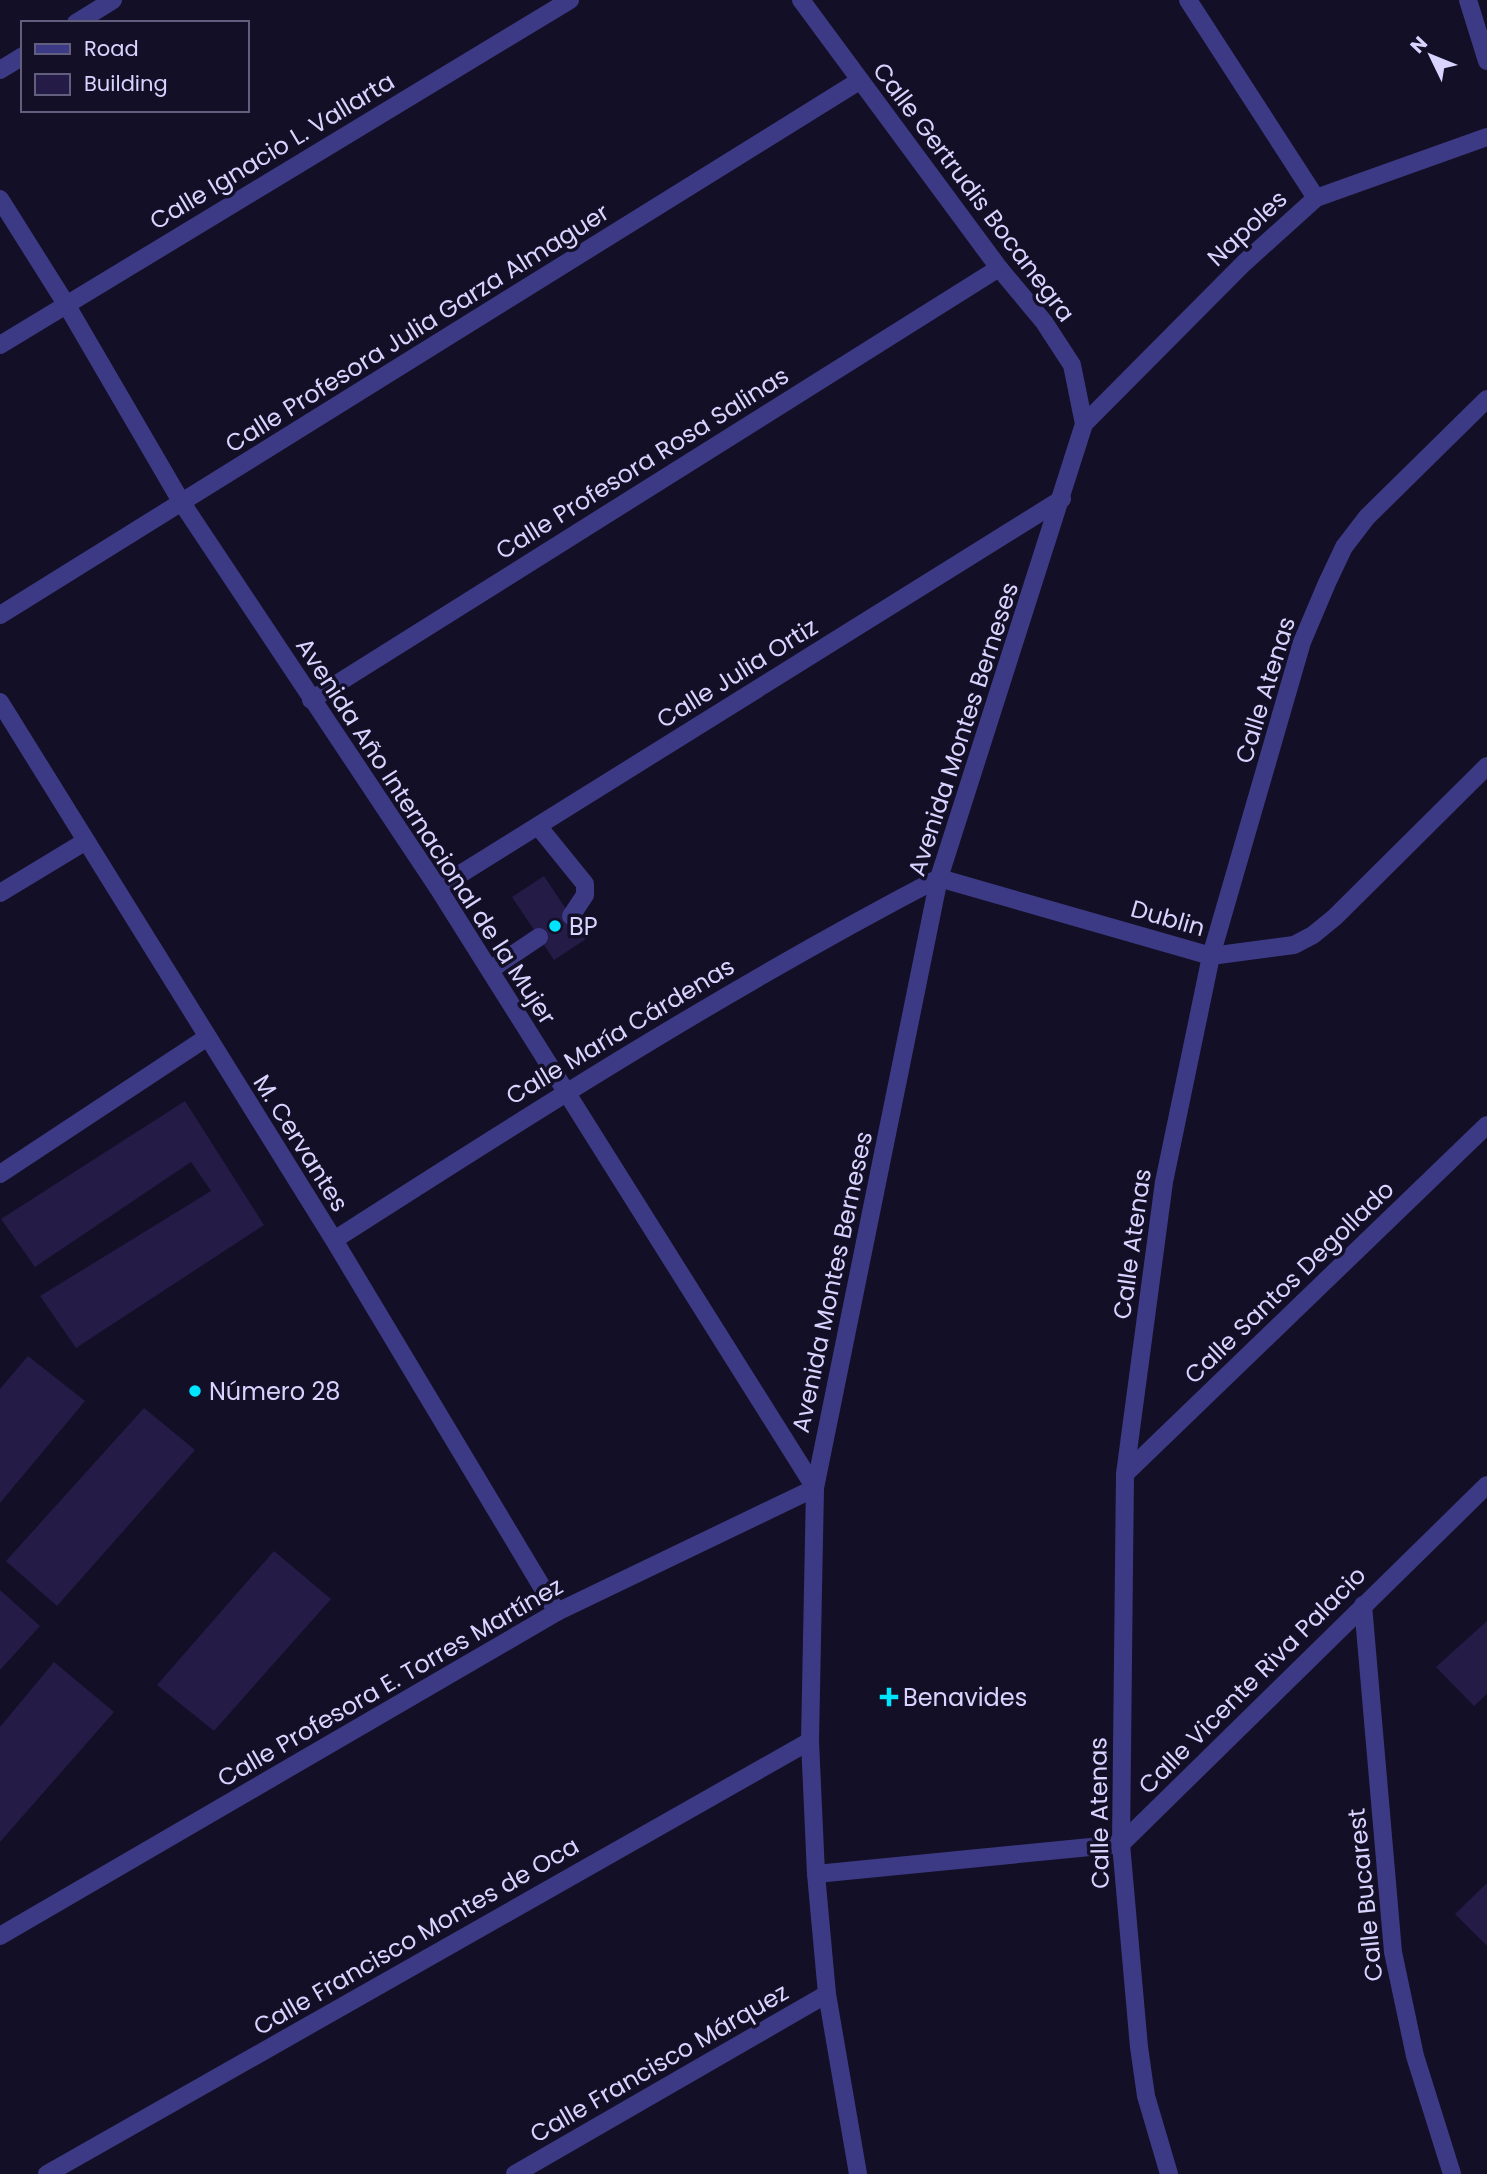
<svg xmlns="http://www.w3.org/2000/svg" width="1487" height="2174" font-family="Poppins,sans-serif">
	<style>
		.building { fill: #241b47 }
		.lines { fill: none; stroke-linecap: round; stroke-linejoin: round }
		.service { stroke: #3d3a85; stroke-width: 18 }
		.minor { stroke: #3d3a85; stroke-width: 18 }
		.tertiary { stroke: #3d3a85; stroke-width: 18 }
		.poi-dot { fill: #00e5ff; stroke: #130f26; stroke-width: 2.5 }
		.labels { text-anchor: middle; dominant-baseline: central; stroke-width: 7; stroke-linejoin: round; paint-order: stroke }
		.street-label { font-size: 24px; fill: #d9d4ff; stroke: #130f26 }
		.poi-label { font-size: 24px; fill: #d9d4ff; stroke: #130f26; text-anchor: start }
	</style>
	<rect width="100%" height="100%" fill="#130f26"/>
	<g class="building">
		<polygon points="544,876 586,939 554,960 512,897"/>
		<polygon points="185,1101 264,1225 76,1348 40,1296 211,1191 191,1162 35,1267 1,1219"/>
		<polygon points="28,1356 85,1401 0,1503 0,1389"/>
		<polygon points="144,1408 195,1450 57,1606 6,1561"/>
		<polygon points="274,1551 331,1599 214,1731 157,1685"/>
		<polygon points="0,1590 40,1626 0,1670"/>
		<polygon points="1487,1621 1487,1694 1474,1706 1436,1667"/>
		<polygon points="54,1662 114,1712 0,1842 0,1727"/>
		<polygon points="1487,1883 1487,1946 1455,1914"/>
	</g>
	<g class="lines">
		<g class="service">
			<polyline points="538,826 585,884 585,895 571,916"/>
			<polyline points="490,970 539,937"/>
		</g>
		<g class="minor">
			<polyline points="1188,0 1316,198"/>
			<polyline points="1468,0 1487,61"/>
			<polyline points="76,23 113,0"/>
			<polyline points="0,70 23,56"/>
			<polyline points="0,345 570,0"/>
			<polyline points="1084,424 1244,263 1316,198 1487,137"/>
			<polyline points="0,615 859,81"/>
			<polyline points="311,700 999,268"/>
			<polyline points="0,702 334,1240 557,1612"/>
			<polyline points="438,888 1062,499"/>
			<polyline points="0,893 86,841"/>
			<polyline points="0,1174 206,1038"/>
			<path d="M334,1240C532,1113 730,987 939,878L1211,956L1294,945L1313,935L1335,917L1487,766"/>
			<polyline points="1125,1474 1487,1125"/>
			<polyline points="1363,1605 1393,1952 1415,2056 1452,2174"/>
			<polyline points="816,1874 1121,1844 1487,1485"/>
			<polyline points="0,1936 557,1612 815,1488"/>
			<polyline points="47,2174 810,1741"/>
			<polyline points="515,2174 827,1994"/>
			<polyline points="1169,2174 1146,2096 1139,2047 1121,1844 1125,1474 1164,1182 1211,956 1302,642 1327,583 1344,547 1367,517 1487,399"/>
		</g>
		<g class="tertiary">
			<polyline points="801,0 999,268 1044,322 1072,365 1084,424 939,878 815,1488 810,1741 816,1874 827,1994 858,2174"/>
			<polyline points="0,199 66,304 182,503 438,888 815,1488"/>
		</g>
	</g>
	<g class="poi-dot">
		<circle cx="555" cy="926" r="7"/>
		<circle cx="195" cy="1391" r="7"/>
		<path d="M885.5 1686.5h7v7h7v7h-7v7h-7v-7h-7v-7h7z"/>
	</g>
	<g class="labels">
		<g class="street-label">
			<text transform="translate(272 151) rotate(-31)">Calle Ignacio L. Vallarta</text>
			<text transform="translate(974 192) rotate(53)">Calle Gertrudis Bocanegra</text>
			<text transform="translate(1247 228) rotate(-43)">Napoles</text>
			<text transform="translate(417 328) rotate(-32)">Calle Profesora Julia Garza Almaguer</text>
			<text transform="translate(642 463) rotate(-32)">Calle Profesora Rosa Salinas</text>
			<text transform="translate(737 673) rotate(-32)">Calle Julia Ortiz</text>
			<text transform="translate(1265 690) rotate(-73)">Calle Atenas</text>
			<text transform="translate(963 729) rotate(-72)">Avenida Montes Berneses</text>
			<text transform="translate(426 831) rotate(57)">Avenida Año Internacional de la Mujer</text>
			<text transform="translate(1168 918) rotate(16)">Dublin</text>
			<text transform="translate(620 1031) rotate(-31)">Calle María Cárdenas</text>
			<text transform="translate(301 1143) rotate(58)">M. Cervantes</text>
			<text transform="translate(1132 1244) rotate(-82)">Calle Atenas</text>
			<text transform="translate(832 1282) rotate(-78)">Avenida Montes Berneses</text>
			<text transform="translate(1289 1282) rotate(-44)">Calle Santos Degollado</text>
			<text transform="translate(1252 1680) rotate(-45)">Calle Vicente Riva Palacio</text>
			<text transform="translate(390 1682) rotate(-30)">Calle Profesora E. Torres Martínez</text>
			<text transform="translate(1099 1813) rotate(-91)">Calle Atenas</text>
			<text transform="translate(1365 1895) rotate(-96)">Calle Bucarest</text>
			<text transform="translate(416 1936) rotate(-30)">Calle Francisco Montes de Oca</text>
			<text transform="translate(659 2063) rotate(-30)">Calle Francisco Márquez</text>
		</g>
		<g class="poi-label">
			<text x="569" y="926">BP</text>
			<text x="209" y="1391">Número 28</text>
			<text x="903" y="1697">Benavides</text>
		</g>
	</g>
	<rect x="21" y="21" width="228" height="91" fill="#130f26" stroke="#625e7d" stroke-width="2"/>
	<rect x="35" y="44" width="35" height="10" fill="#3d3a85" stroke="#625e7d" stroke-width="2"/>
	<text x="84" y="56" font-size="21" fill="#d9d4ff">Road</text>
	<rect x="35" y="74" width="35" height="21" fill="#241b47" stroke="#625e7d" stroke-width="2"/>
	<text x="84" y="91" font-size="21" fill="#d9d4ff">Building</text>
	<g transform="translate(1431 56) rotate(313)" stroke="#130f26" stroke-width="5" paint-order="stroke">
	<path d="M0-5L12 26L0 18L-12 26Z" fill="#d9d4ff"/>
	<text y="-10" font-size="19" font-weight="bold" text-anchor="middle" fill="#d9d4ff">N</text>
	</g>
</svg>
